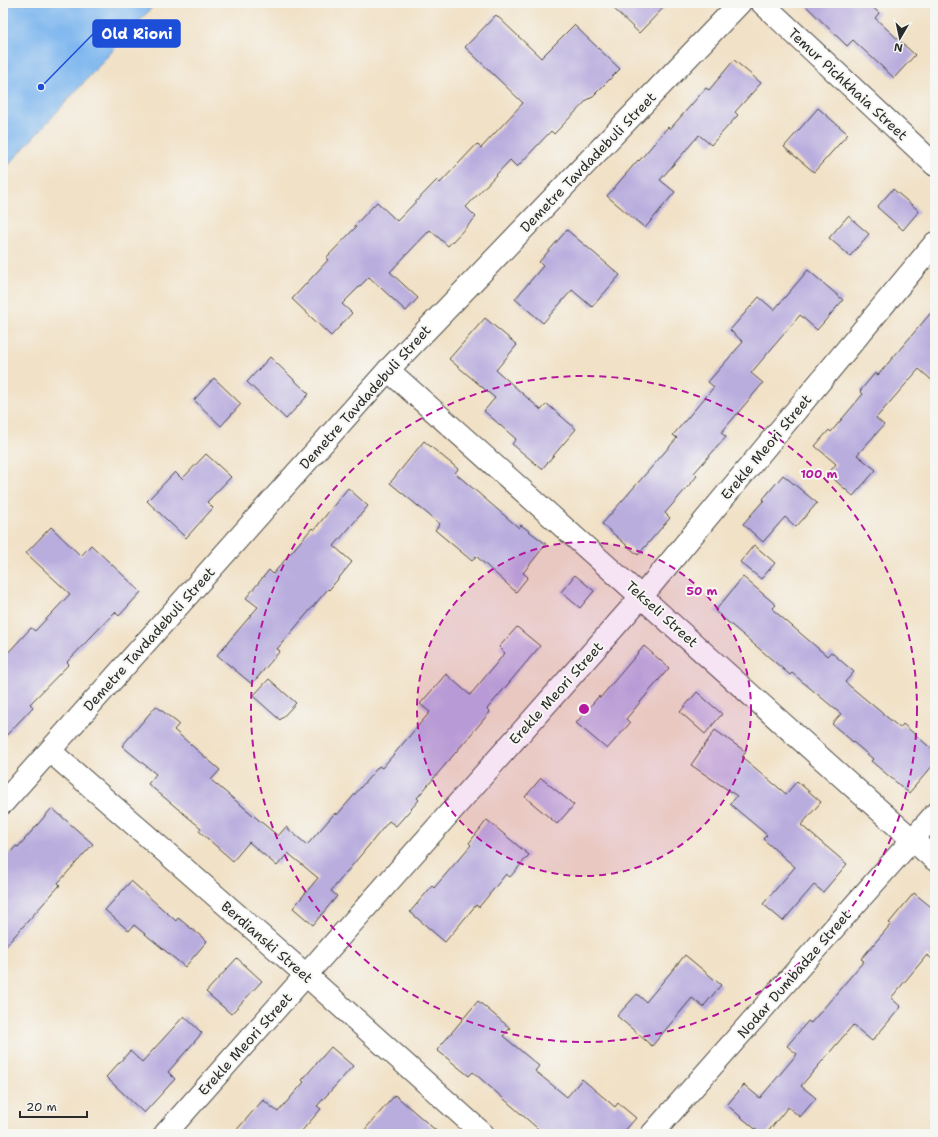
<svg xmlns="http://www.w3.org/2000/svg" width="938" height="1137" font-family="'Shantell Sans',sans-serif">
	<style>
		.water { fill: #7fb7ef; stroke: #55718d }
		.building { fill: #b9adde }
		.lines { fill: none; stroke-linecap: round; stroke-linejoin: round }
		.minor-casing { stroke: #494642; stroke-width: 24 }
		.minor { stroke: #fff; stroke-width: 22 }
		.ring { fill: none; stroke: #b5179e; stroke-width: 2; stroke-dasharray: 7 5 }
		.labels { text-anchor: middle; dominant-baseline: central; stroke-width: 4; stroke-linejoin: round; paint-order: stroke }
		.street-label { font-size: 14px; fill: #2b2b2b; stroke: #f6f6f2 }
		.centre { fill: #b5179e; stroke: #f6f6f2; stroke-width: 2 }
		.ring-label { font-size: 12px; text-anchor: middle; font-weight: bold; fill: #b5179e; stroke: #f6f6f2; stroke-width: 4; stroke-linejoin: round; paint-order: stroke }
		.leader { fill: none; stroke: #1d4ed8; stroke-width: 1.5 }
		.callout-dot { fill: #1d4ed8; stroke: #f6f6f2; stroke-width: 1.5 }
		.callout { fill: #1d4ed8; stroke: #1d4ed8; stroke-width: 1.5 }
		.callout-label { font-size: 15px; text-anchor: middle; font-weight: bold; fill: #fff }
	</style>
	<rect width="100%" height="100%" fill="#f6f6f2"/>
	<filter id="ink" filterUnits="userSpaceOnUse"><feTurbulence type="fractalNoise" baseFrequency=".025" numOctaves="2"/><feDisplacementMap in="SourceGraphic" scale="8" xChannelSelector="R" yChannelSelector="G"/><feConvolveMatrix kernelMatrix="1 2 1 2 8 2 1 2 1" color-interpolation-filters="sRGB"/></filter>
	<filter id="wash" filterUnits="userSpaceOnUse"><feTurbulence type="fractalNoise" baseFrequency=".012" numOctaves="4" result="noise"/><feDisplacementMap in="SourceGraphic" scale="16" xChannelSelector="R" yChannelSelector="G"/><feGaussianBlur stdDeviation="0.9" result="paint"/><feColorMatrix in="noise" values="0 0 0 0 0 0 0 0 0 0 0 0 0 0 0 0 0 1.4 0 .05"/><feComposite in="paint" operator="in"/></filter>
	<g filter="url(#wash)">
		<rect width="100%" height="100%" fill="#f1e1c6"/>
		<polygon class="water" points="3,3 156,3 3,171"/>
		<g id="blocks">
			<g class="building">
				<polygon points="608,3 668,3 639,33"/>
				<polygon points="803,3 868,3 879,13 875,18 915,55 894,78 853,40 847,46"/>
				<polygon points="496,15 541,58 574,25 620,69 590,99 589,98 554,134 551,131 517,167 510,160 466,207 476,217 448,246 430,230 390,272 418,298 406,311 369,277 342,304 352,313 331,336 292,299 328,260 326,258 356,227 354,226 377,202 397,221 437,180 440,183 477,144 481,148 523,103 465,47"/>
				<polygon points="734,60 761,83 735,112 738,115 711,145 699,135 660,180 675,192 645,228 607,196 638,160 639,161 668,127 670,129 706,88 709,90"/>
				<polygon points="818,108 848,134 814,172 784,147"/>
				<polygon points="893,189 919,211 903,230 877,207"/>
				<polygon points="848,216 869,234 850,256 829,238"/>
				<polygon points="567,230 620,275 592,307 572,290 543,323 515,299 543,266 539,262"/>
				<polygon points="808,270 843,300 817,330 800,315 751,373 763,383 721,433 726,437 694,473 697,476 665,513 670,518 638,555 602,524 677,438 673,435 714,387 708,382 743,342 730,330 759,297 774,310"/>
				<polygon points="935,308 935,383 919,369 876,418 884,425 857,455 876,470 853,496 828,474 836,464 815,446 829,430 831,432 863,394 860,391 875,373 878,375"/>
				<polygon points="485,318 517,345 496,370 541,410 547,404 576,429 542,469 512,444 516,439 484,411 495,398 449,359"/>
				<polygon points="270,357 309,394 286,419 247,382"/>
				<polygon points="214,378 241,404 221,426 194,400"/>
				<polygon points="424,441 458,469 455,473 519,528 521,525 546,544 523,573 528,577 516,592 476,556 472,561 435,530 440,524 390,483"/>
				<polygon points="206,454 231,477 207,502 213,508 186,538 147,501 175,472 182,479"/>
				<polygon points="783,475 817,503 796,527 785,517 763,542 743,524 764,500 763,499"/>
				<polygon points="348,488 368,506 334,546 352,562 329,590 328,589 277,649 280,651 252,684 217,655 258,607 246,598 269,570 273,574 312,528 314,530"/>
				<polygon points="51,527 81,556 91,545 141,592 119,616 115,612 67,662 69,664 30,704 33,707 3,739 3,658 31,628 35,631 70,594 26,553"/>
				<polygon points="754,545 775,563 761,579 740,562"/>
				<polygon points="575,575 594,591 580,608 561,592"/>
				<polygon points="743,577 776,605 772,609 827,656 831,652 854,672 845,682 900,728 903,724 935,752 935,763 909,793 871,761 873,759 832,724 841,714 792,673 790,675 715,611"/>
				<polygon points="517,627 540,646 487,709 490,712 417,798 419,800 396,826 389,821 331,891 337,896 313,925 293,908 318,878 288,853 277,866 249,842 233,861 199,831 201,828 148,784 156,774 122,746 156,706 179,724 174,730 220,770 211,780 278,836 286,827 307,845 335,813 337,815 379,766 382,768 430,712 420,704 446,674 470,695 505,653 499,647"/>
				<polygon points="644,646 669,668 626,719 630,723 607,749 576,723 599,696 600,698"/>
				<polygon points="269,679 296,703 280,720 253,696"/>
				<polygon points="697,692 722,714 705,734 680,712"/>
				<polygon points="715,730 746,752 742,757 786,794 797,781 821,802 801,825 847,864 823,892 814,885 783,921 763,904 795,867 763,839 767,835 730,804 737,796 691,765"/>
				<polygon points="541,778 574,805 557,824 525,797"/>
				<polygon points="52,808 93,844 58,883 60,885 3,949 3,861 16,846 18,847"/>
				<polygon points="487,820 529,855 510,877 506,874 479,907 476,905 445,942 410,912 432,886 434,888 471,845 469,843"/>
				<polygon points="131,881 176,921 178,918 207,941 185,967 134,925 129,931 105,910"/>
				<polygon points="914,893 935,910 935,961 927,955 891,998 901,1007 872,1041 853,1025 801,1086 816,1098 800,1117 788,1107 766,1134 761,1134 727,1105 744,1085 760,1098 797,1054 787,1046 808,1021 811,1023 864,961 861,959 891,924 889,923"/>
				<polygon points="685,955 721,985 703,1007 692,998 652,1046 617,1016 637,994 646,1002"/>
				<polygon points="237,958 262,981 231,1014 206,992"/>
				<polygon points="478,1001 510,1028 503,1036 539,1066 535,1071 567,1097 582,1079 615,1107 618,1103 636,1118 622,1134 544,1134 473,1072 469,1076 437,1050"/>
				<polygon points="184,1016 202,1033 168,1072 175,1079 144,1113 106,1077 130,1051 142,1062"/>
				<polygon points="331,1047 353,1066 317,1106 321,1109 299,1134 233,1134 263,1100 278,1112 304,1082 302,1080"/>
				<polygon points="395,1095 440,1134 361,1134"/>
			</g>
		</g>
	</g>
	<g filter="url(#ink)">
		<use href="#blocks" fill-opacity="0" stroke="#494642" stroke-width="1"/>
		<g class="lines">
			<defs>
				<g id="minor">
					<polyline points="762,3 935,165"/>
					<polyline points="388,370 935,860"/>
					<polyline points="50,751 306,975 483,1134"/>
					<polyline points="3,803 388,370 740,3"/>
					<polyline points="165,1134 642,596 935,243"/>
					<polyline points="652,1134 935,814"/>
				</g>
			</defs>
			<use href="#minor" class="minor-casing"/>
			<use href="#minor" class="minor"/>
		</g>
	</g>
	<circle cx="584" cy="709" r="167" fill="#b5179e" fill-opacity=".12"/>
	<g class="ring">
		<circle cx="584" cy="709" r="167"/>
		<circle cx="584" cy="709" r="333"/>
	</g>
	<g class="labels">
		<g class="street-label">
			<text transform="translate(848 84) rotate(43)">Temur Pichkhaia Street</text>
			<text transform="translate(588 162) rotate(-46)">Demetre Tavdadebuli Street</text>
			<text transform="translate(365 397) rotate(-48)">Demetre Tavdadebuli Street</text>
			<text transform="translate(766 447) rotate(-50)">Erekle Meori Street</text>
			<text transform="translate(662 614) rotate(42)">Tekseli Street</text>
			<text transform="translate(149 639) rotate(-48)">Demetre Tavdadebuli Street</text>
			<text transform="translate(556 693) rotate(-48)">Erekle Meori Street</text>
			<text transform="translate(267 942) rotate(41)">Berdianski Street</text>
			<text transform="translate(794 974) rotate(-49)">Nodar Dumbadze Street</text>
			<text transform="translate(245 1044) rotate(-48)">Erekle Meori Street</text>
		</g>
	</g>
	<circle cx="584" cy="709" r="6" class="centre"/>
	<g class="ring-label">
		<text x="819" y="478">100 m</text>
		<text x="702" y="595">50 m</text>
	</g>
	<path class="leader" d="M41 87L93 34"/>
	<circle class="callout-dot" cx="41" cy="87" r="4"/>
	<rect class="callout" x="93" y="20" width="87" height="27" rx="4"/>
	<g class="callout-label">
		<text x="137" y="39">Old Rioni</text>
	</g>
	<rect width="938" height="1137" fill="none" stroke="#f6f6f2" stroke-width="16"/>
	<g transform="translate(900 38) rotate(189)" stroke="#f6f6f2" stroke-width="3" paint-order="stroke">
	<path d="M0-3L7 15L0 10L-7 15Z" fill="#2b2b2b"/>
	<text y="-6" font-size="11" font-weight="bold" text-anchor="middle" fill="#2b2b2b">N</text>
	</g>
	<path d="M20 1111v6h67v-6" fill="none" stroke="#2b2b2b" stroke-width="2"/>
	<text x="26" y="1111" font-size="12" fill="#2b2b2b" stroke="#f6f6f2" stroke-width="3" paint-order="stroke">20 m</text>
</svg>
